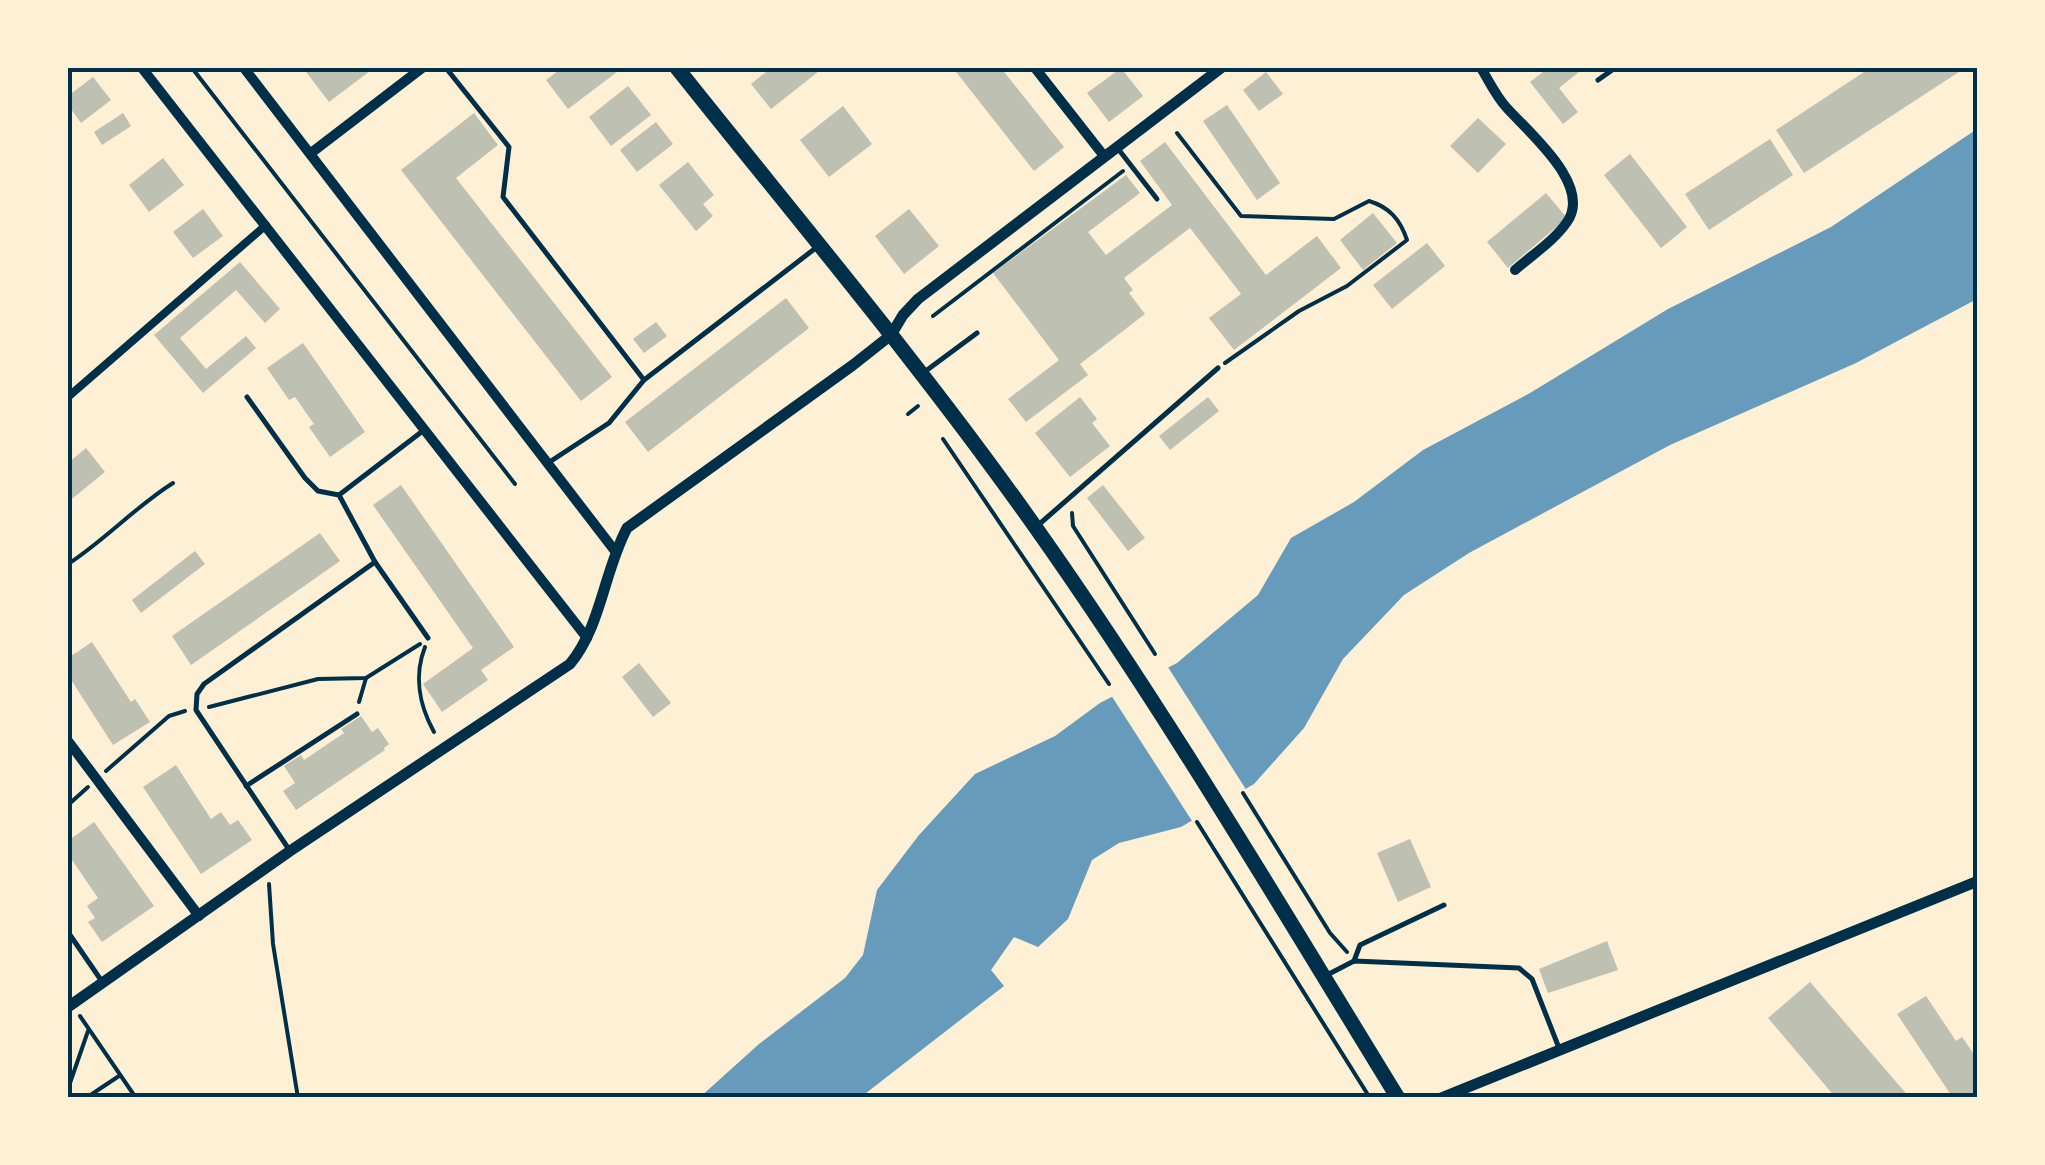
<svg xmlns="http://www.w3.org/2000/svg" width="2045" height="1165" font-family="Barlow,sans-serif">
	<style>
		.water { fill: #669bbc }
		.pier { fill: #fdf0d5 }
		.building { fill: #bec0b2 }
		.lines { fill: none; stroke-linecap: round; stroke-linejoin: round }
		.path { stroke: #003049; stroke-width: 4 }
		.service { stroke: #003049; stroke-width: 5 }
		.pedestrian { stroke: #003049; stroke-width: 8 }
		.minor { stroke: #003049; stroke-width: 10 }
		.tertiary { stroke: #003049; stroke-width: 11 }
		.primary { stroke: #003049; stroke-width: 15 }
		.neatline { fill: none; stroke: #003049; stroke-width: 4 }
	</style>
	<rect width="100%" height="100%" fill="#fdf0d5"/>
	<polygon class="water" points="1977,129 1977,299 1856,363 1670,445 1469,553 1404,595 1343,659 1304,728 1254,784 1181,827 1119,843 1092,860 1068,919 1038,947 1014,937 991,970 1004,986 861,1097 699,1098 759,1044 845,978 863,955 877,890 919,835 975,774 1055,736 1100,703 1177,663 1258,595 1291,538 1354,502 1423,450 1530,393 1668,309 1831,227"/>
	<polygon class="pier" points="1166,664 1247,791 1194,824 1109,692"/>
	<g class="building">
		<polygon points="303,68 374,68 329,102"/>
		<polygon points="562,68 613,68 617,72 568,109 546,80"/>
		<polygon points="771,68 823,68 771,109 751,84"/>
		<polygon points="953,68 1001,68 1064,147 1034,171"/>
		<polygon points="1121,68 1143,96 1109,122 1087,93"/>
		<polygon points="1548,68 1584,68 1559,88 1578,112 1563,124 1530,82"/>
		<polygon points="1870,68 1965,68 1804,173 1776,130"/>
		<polygon points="1266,72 1283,94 1259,111 1243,90"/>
		<polygon points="93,77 111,100 81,123 68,105 68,96"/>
		<polygon points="628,86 651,115 611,146 589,117"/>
		<polygon points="1227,105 1280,183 1257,200 1203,121"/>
		<polygon points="843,106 872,144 829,177 800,140"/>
		<polygon points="123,113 131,126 102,145 94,132"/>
		<polygon points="474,113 498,145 456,178 612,377 581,401 401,170"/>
		<polygon points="1478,118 1506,144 1478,173 1450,146"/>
		<polygon points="656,122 673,144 637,172 620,150"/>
		<polygon points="1770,139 1793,175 1709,230 1685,194"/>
		<polygon points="1165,142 1266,275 1317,236 1341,268 1234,350 1209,318 1241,294 1190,228 1124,278 1133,290 1129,293 1145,314 1080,364 1088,375 1026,422 1008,399 1059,360 993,273 1126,175 1140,193 1088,232 1106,255 1172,205 1140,161"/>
		<polygon points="1630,154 1687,227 1661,248 1604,175"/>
		<polygon points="163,158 184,185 149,212 129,185"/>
		<polygon points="688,162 714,195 703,204 713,216 696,231 659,185"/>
		<polygon points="1546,193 1567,218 1508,268 1487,242"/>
		<polygon points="203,209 223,236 193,258 173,232"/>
		<polygon points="909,209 939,246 904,274 875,236"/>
		<polygon points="1373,213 1397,243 1363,270 1340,240"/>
		<polygon points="1427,243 1445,266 1392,309 1373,285"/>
		<polygon points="240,262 280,309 265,323 236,290 180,338 206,369 246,336 256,348 203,393 154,335"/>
		<polygon points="786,298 809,328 648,452 625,422"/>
		<polygon points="656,322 667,336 644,353 633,339"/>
		<polygon points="303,343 365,432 330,457 309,427 314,424 295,397 289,400 267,368"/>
		<polygon points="1080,397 1097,419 1092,423 1110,446 1070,477 1035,433"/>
		<polygon points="1208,397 1219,411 1170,450 1159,436"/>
		<polygon points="86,448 105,472 68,502 68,463"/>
		<polygon points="401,485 514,647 481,670 488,680 442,712 423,684 473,648 373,505"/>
		<polygon points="1103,485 1145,538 1128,551 1087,498"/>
		<polygon points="320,533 340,561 191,665 172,636"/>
		<polygon points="195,551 205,564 141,613 132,600"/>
		<polygon points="92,642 131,702 135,699 150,722 113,745 68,675 68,658"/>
		<polygon points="639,663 671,703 653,717 622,677"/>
		<polygon points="361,716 372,732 378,728 389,744 384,748 385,750 296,810 283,791 295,783 284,766 301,755 304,760 344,733 341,729"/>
		<polygon points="176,765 211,819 221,812 230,825 238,820 252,840 201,874 143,787"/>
		<polygon points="94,822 154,906 102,942 88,922 95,918 87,906 98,898 68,854 68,841"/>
		<polygon points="1410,839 1431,887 1398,902 1377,853"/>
		<polygon points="1607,941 1618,970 1548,993 1539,969"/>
		<polygon points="1810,982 1910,1098 1836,1098 1768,1018"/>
		<polygon points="1926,996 1956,1041 1962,1037 1978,1060 1978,1098 1953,1098 1897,1014"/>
	</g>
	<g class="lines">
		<g class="path">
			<polyline points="192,68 515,484"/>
			<path d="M1177,133L1241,216L1334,219L1369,201C1389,207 1400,219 1407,240L1347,286L1299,311L1225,363"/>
			<polyline points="933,316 1123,171"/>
			<polyline points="908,414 918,406"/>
			<polyline points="943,439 1109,684"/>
			<polyline points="1072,513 1073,526 1155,654"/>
			<path d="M68,564C105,540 135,507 173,483"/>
			<path d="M425,647C414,675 419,705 434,732"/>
			<polyline points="359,702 366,678"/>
			<polyline points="209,707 318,679 366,678 420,644"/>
			<polyline points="106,771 169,716 185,711"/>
			<polyline points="1243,793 1330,933 1347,952"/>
			<polyline points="68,805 88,787"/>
			<polyline points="1197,822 1370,1098"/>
			<polyline points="269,884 273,944 298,1098"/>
			<polyline points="80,1016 136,1098"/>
			<polyline points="70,1083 88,1031"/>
			<polyline points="86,1098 119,1076"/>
		</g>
		<g class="service">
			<polyline points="446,68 509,147 503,197 644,380"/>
			<polyline points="1598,80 1615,68"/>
			<polyline points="1119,150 1157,199"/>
			<polyline points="923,373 977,333"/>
			<polyline points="247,397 305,478 318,491 339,495 375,562 428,638"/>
			<polyline points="548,463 609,423 644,380 817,247"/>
			<polyline points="339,495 424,430"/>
			<polyline points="1036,527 1218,368"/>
			<polyline points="246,786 357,714"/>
			<polyline points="290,851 196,710 197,694 204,684 375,562"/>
			<polyline points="68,932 103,983"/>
			<polyline points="1354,961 1360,945 1444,905"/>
			<polyline points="1325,976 1354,961 1519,968 1532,979 1559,1048"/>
		</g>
		<polyline class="pedestrian" points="68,397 266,225"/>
		<g class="minor">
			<polyline points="142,68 587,638"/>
			<polyline points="244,68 615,551"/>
			<polyline points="1035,68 1104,156"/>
			<path d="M1481,68C1489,81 1496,96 1506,107C1528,132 1593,185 1567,222C1554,241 1532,255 1515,270"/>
			<polyline points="311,153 422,68"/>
			<polyline points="68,741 199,916"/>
		</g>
		<g class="tertiary">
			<path d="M68,1007L290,851L570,664C601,627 604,571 627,528L853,365L891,335L903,315L918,299L1221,68"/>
			<polyline points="1441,1098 1978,881"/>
		</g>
		<path class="primary" d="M677,68C798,220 924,369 1036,528C1166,712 1280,906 1398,1098"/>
	</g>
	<rect width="2045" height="1165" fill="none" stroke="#fdf0d5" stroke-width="140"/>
	<rect x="70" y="70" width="1905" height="1025" class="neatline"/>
</svg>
